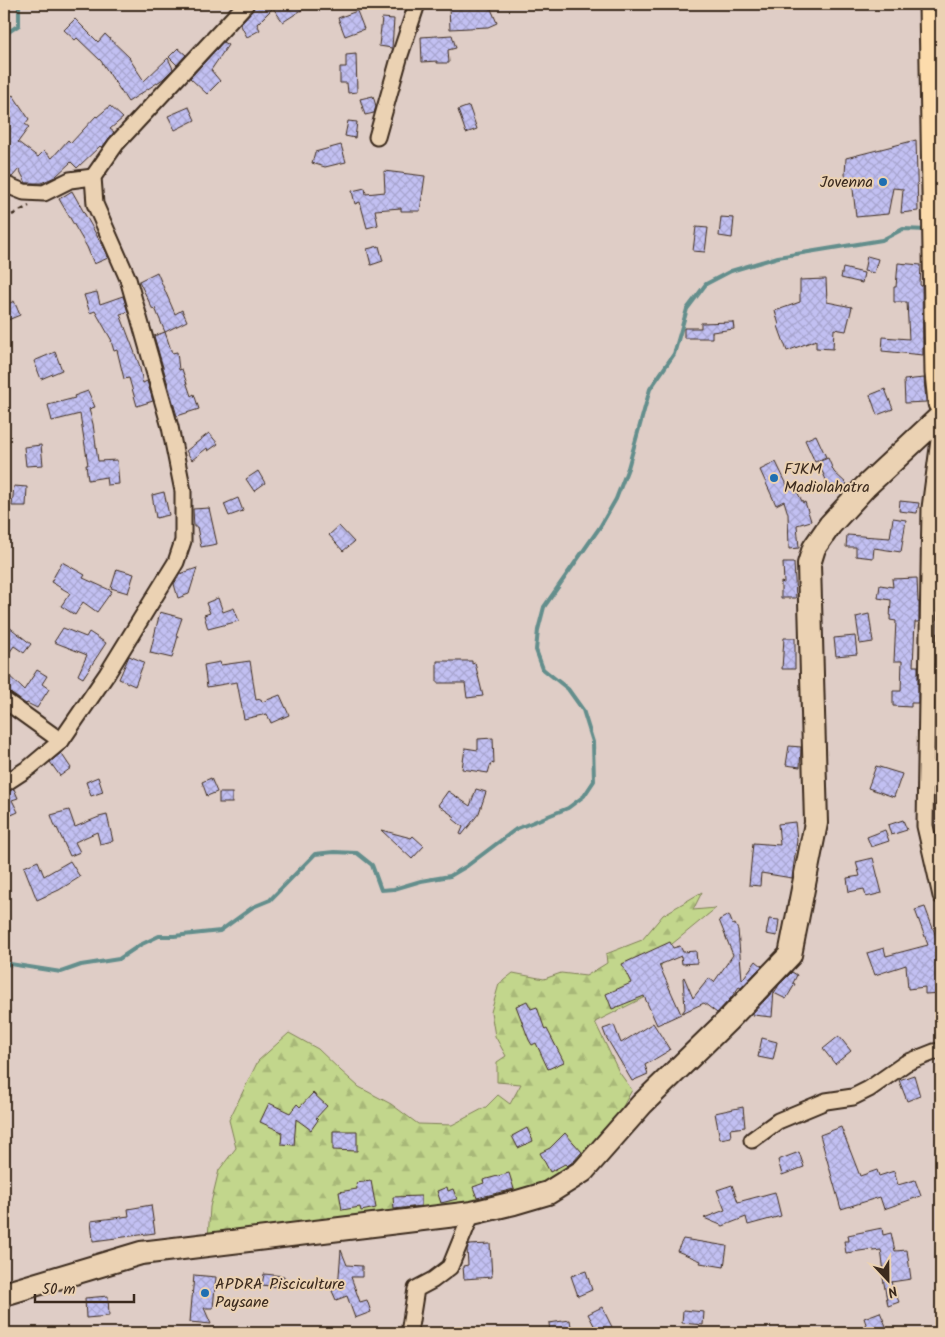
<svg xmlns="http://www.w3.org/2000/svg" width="945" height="1337" font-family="Kalam,sans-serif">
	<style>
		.forest { fill: url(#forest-firs); stroke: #7e8055 }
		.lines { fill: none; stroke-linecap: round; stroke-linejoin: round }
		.stream { stroke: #648e8c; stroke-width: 4 }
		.building { fill: url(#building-cross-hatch); stroke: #3b2a1e }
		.street-casing { stroke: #3b2a1e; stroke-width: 19 }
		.secondary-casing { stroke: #3b2a1e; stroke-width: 26 }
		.primary-casing { stroke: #3b2a1e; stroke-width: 29 }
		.path { stroke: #3b2a1e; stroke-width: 2.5; stroke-dasharray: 5 4; stroke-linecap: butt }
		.street { stroke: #ebd2b3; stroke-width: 15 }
		.secondary { stroke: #ebd2b3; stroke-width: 22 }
		.primary { stroke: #fddcac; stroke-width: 25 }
		.poi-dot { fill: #1f6fb2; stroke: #ebd2b3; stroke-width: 2 }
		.labels { text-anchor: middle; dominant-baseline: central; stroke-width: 4; stroke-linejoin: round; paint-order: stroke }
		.poi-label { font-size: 16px; fill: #3b2a1e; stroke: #ebd2b3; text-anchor: start }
	</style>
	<defs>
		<pattern id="forest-firs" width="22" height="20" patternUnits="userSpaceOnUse" patternTransform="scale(1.25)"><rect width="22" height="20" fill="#c2d68c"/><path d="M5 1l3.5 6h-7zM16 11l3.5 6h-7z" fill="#a8b878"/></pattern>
		<pattern id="building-cross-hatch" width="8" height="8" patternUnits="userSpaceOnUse" patternTransform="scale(1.25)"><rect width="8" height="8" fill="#c2c0f2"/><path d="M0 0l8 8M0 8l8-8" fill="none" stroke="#a8a5cf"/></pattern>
	</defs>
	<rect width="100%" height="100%" fill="#dfcdc6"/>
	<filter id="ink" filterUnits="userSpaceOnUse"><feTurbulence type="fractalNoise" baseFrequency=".02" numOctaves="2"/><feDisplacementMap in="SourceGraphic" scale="10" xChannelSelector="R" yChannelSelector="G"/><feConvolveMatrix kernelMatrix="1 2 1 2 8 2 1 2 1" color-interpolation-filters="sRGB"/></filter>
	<g filter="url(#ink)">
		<polygon class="forest" points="702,892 693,910 716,908 672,944 645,997 595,1022 619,1072 632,1090 616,1119 577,1167 511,1199 208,1239 210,1207 219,1170 236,1148 229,1120 258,1061 289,1033 318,1049 341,1071 359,1087 391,1104 418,1124 452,1125 486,1107 498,1095 510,1104 521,1084 497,1082 497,1062 506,1056 495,1036 491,1012 499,984 513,973 544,979 561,973 586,976 607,963 606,954 642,940 663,915"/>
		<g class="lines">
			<g class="stream">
				<polyline points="4,35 19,25 19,4"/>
				<polyline points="4,965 10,964 61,972 81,965 119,959 140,945 159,936 174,936 220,931 253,907 270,900 315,854 334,852 357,853 372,865 381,890 394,889 421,881 450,876 467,866 516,829 568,808 584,796 594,781 593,742 583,710 568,689 543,669 536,650 538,630 544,607 600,527 616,499 628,468 650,389 674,354 687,309 706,284 731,271 778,257 882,240 903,229 927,230"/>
			</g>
		</g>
		<g class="building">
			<polygon points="255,4 311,4 283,22 273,8 257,24 260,30 247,37 240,24 253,10"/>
			<polygon points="478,4 489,4 497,23 488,27 450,29 449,7 472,6"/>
			<polygon points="357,11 364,29 345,36 338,18"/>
			<polygon points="382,18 394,19 392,48 379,46"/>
			<polygon points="75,19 98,42 105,34 130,58 129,58 144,81 168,58 173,69 163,79 128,102 101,61 77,38 75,40 64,30"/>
			<polygon points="452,35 456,48 448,50 449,63 437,63 437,61 422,62 421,37"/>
			<polygon points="223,42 228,45 211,70 220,81 207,94 190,78"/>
			<polygon points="178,48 186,55 177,65 169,57"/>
			<polygon points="356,54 357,92 348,93 347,83 340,83 340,67 346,67 346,55"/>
			<polygon points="13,95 29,119 25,124 29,127 18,142 38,157 44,151 52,158 68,140 71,143 96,116 97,117 110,106 123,118 110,129 114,132 103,146 102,148 100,146 77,168 71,162 55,177 41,183 26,183 19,169 12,177 4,175 4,129 10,123 4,114 4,101"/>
			<polygon points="373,96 376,106 374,113 365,115 360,99"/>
			<polygon points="469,106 477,129 466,133 458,110"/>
			<polygon points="189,107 195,120 175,130 168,116"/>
			<polygon points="348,121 357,122 355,138 345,136"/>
			<polygon points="916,140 918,211 901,213 903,189 893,188 888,214 856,217 853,189 845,175 846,158"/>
			<polygon points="341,145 346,162 325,167 312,163 315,152"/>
			<polygon points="384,171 425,176 420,211 401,211 401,208 375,210 378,225 367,228 360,202 355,204 352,191 365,188 366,194 385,192"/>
			<polygon points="72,191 101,243 108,258 94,264 87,247 59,199"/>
			<polygon points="721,217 734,218 732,238 719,236"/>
			<polygon points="696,227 708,228 705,252 693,251"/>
			<polygon points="379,246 383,261 371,265 367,249"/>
			<polygon points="867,256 878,259 874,273 864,271"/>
			<polygon points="898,263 921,265 920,285 922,286 923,355 882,351 883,337 909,339 907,302 894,302 894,287 896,287"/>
			<polygon points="843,268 864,273 862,283 841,278"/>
			<polygon points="157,272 175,314 182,310 187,321 165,332 155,308 153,310 139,281"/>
			<polygon points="826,279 827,302 852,307 846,331 834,329 833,349 816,348 816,340 787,351 778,326 779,325 775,311 800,302 800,280"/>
			<polygon points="97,292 100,304 123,296 128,312 120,314 139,364 143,383 147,381 153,401 137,406 129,378 124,379 117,350 114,351 111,341 112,341 95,311 90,313 84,295"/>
			<polygon points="14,301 20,315 8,320 4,311 4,306"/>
			<polygon points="733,322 734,329 712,332 712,338 684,338 684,328 701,328 701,323"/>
			<polygon points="165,332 172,353 177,352 179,370 182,369 191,396 194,394 199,409 177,416 154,336"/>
			<polygon points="55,352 62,370 41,379 34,361"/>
			<polygon points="924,378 926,402 905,403 904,380"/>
			<polygon points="885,389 893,409 877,415 870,395"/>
			<polygon points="88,391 95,407 89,409 93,424 98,461 117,460 119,484 107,485 106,477 88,480 86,465 88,465 80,414 52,421 48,405 75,398 74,396"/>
			<polygon points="209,433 218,444 208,451 207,448 192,460 186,451"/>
			<polygon points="816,435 826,457 815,462 805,440"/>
			<polygon points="41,445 43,465 26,466 24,447"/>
			<polygon points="828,458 834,472 847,484 839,493 827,482 818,462"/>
			<polygon points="776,462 789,489 794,486 803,503 805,502 811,521 797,525 799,548 789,549 788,514 784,501 776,505 760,470"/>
			<polygon points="258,471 265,483 254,491 246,479"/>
			<polygon points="14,486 27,487 26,506 12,506"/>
			<polygon points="164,492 169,515 156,518 152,495"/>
			<polygon points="238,498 243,511 229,516 224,504"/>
			<polygon points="900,501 919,503 917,513 899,511"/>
			<polygon points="209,508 217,544 201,547 197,527 194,527 193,509"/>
			<polygon points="893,518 906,520 901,552 874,548 873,558 856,556 856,547 846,547 847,535 890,538"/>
			<polygon points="339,526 354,542 343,551 329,535"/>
			<polygon points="62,562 85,575 83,578 112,591 97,612 83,602 75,615 61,606 70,593 51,582"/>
			<polygon points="783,563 794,563 796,598 781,598 781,582 784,583"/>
			<polygon points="197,568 189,594 178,598 174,584 180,574"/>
			<polygon points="117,569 134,574 128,593 111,588"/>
			<polygon points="917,578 918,602 919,602 919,622 915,622 913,666 918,666 918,703 911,703 911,707 893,706 893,691 901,691 902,661 894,661 896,621 890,620 891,600 878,598 880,585 893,587 892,579"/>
			<polygon points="218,598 223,612 234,608 239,621 208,629 204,615 210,613 206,603"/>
			<polygon points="160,612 182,618 176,635 178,636 172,658 150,653"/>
			<polygon points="869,614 873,642 860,644 856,617"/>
			<polygon points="4,623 31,644 24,653 14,646 4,660"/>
			<polygon points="63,628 86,637 89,632 106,643 83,678 78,675 87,655 54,642"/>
			<polygon points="855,636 857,654 836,656 834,638"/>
			<polygon points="784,638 795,638 795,669 782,669"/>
			<polygon points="129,656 144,662 135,686 119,679"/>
			<polygon points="250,661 256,700 261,699 262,702 280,695 289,715 271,723 267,714 244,719 237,682 207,687 204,665 220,662 221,665"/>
			<polygon points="437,661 472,661 472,664 475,663 483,696 467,698 465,683 437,683"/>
			<polygon points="37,670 47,676 42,684 49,689 37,708 27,703 26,704 9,692 4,691 4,671 24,690"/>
			<polygon points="493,738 494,764 491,763 488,773 462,769 465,748 478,750 478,739"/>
			<polygon points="789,746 801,747 800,767 786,765"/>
			<polygon points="61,753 71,768 60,776 50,762"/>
			<polygon points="876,766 902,774 894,797 868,788"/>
			<polygon points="98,777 103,792 91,796 86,782"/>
			<polygon points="211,778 217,792 207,796 202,782"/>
			<polygon points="14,789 18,798 12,800 18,812 7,817 4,811 4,793"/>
			<polygon points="476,789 486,792 479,813 462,835 460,834 463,827 453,819 455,817 438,805 448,791 470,806"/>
			<rect x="219" y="793" width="13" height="10"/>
			<polygon points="69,810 75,827 99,817 107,815 113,841 100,844 97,832 75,842 80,852 70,856 57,828 56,829 51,815"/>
			<polygon points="903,820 907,830 891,835 888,825"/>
			<polygon points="795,822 797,840 792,878 761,873 760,886 749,885 753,843 780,845 778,824"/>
			<polygon points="381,830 411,838 413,836 424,846 412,859"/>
			<polygon points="885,830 889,841 871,847 867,837"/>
			<polygon points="873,858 882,893 866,897 864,889 849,892 847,878 860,876 856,862"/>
			<polygon points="38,861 44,876 70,861 80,877 59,890 37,900 24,867"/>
			<polygon points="925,907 941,950 941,993 925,994 925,987 908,989 906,965 875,975 867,953 884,948 886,956 928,945 915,910"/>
			<polygon points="729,915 733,925 735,924 738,930 742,980 756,961 762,966 741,988 739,987 730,999 717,1013 704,1003 682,1013 685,1009 683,978 684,977 693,998 709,978 714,982 733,955 719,920"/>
			<polygon points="769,919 779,920 777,936 766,934"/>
			<polygon points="670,942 673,948 680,946 683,952 696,951 697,963 682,964 681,956 659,965 681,1014 657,1025 644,996 612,1009 606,994 631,983 622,964"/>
			<polygon points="792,972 797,975 793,983 795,984 786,999 774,993 779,985"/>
			<polygon points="774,990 772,1017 753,1015 753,1013"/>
			<polygon points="527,1001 531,1009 537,1007 545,1030 547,1029 564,1062 548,1069 536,1043 532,1045 529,1040 516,1006"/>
			<polygon points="653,1023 670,1050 645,1065 648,1074 632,1081 606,1037 603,1029 614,1025 621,1043"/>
			<polygon points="839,1036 851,1051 835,1064 823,1049"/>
			<polygon points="762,1038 777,1042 773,1060 758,1057"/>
			<polygon points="914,1075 920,1096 907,1101 899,1080"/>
			<polygon points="313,1093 327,1106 316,1118 318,1120 311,1130 296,1119 294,1145 281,1144 282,1132 260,1122 269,1103 290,1113 297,1104 300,1107"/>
			<polygon points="743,1107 745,1127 730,1129 731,1137 720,1139 715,1113"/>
			<polygon points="841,1127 860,1176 877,1170 879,1176 894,1171 898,1185 915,1180 921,1196 884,1209 880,1197 841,1209 820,1135"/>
			<polygon points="527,1128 533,1141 518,1148 512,1136"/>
			<polygon points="333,1131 357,1131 357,1151 333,1150"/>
			<polygon points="565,1133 582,1152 574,1161 567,1166 565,1164 550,1172 540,1153 550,1148"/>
			<polygon points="799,1152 804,1167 782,1175 778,1160"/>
			<polygon points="509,1173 514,1189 477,1198 473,1187 484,1183 483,1180"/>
			<polygon points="371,1181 376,1208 361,1211 360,1207 342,1210 339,1192 357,1189 356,1183"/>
			<polygon points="732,1185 738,1202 775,1192 781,1216 748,1225 746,1217 723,1226 704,1218 725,1210 717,1190"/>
			<polygon points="447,1187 448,1191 453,1189 457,1199 441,1203 437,1191"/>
			<polygon points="421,1196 421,1206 394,1209 393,1197"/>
			<polygon points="151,1205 155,1233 93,1241 91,1221 129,1216 128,1209"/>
			<polygon points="882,1228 883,1235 891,1233 895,1251 907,1250 911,1279 891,1282 899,1302 888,1306 882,1272 884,1272 881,1250 873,1251 873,1249 846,1253 844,1241 849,1241 848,1235"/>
			<polygon points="683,1239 727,1246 724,1267 700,1263 701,1261 677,1251"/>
			<polygon points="490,1244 492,1277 464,1279 463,1266 468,1265 467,1249 469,1245"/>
			<polygon points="341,1250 347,1265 362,1266 362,1277 351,1277 360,1302 367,1300 371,1312 355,1318 347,1296 336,1300 332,1291 338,1288"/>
			<polygon points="586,1271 592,1290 578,1296 571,1276"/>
			<polygon points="264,1274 284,1276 285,1288 262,1285"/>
			<polygon points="194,1275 216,1277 213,1308 204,1308 211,1324 190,1322"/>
			<polygon points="108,1296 109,1316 86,1318 85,1298"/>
			<polygon points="602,1307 612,1327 598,1333 588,1314"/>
			<polygon points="683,1310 704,1312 703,1325 682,1323"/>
			<polygon points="880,1312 889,1333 869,1333 864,1318"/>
			<polygon points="570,1320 572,1333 550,1333 549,1323"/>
		</g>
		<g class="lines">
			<defs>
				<g id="street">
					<polyline points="377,137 400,55 417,4"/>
					<polyline points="4,184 24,192 44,193 70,180 93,177"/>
					<polyline points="941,425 930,508 925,826 941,896"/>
					<polyline points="4,700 61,741"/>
					<polyline points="4,784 30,767 61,741 107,674 176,562 183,541 183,491 170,427 128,279 95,204 93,177 116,144 246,4"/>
					<polyline points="752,1140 778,1121 826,1101 853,1097 869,1089 906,1063 934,1052 941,1051"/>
					<polyline points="409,1333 416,1289 433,1280 450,1267 472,1213"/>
				</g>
				<polyline id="secondary" points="4,1294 141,1253 472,1213 514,1203 548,1193 583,1171 642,1104 727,1021 790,955 816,823 809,564 814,548 830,525 865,487 941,416"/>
				<polyline id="primary" points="932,4 938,373 941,403"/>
			</defs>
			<use href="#street" class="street-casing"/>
			<use href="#secondary" class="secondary-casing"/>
			<use href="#primary" class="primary-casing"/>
			<polyline class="path" points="4,219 29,206"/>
			<use href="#street" class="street"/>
			<use href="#secondary" class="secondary"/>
			<use href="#primary" class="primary"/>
		</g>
	</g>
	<g class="poi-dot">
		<circle cx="883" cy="182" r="5"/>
		<circle cx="774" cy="478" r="5"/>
		<circle cx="205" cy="1293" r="5"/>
	</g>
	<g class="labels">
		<g class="poi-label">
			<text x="873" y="182" text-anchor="end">Jovenna</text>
			<text x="784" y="469">FJKM<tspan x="784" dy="18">Madiolahatra</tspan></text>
			<text x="215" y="1284">APDRA Pisciculture<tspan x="215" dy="18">Paysane</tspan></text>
		</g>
	</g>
	<rect width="945" height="1337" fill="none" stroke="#ebd2b3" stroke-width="20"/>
	<rect x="10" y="10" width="925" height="1317" fill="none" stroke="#3b2a1e" stroke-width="2" filter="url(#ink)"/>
	<g transform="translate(888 1280) rotate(158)" stroke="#ebd2b3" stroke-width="4" paint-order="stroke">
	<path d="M0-4L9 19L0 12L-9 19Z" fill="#3b2a1e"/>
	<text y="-8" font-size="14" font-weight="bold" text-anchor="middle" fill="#3b2a1e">N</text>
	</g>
	<path d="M35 1294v8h99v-8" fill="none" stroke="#3b2a1e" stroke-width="2.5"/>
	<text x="42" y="1294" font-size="15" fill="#3b2a1e" stroke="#ebd2b3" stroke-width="4" paint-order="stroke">50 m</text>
</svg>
